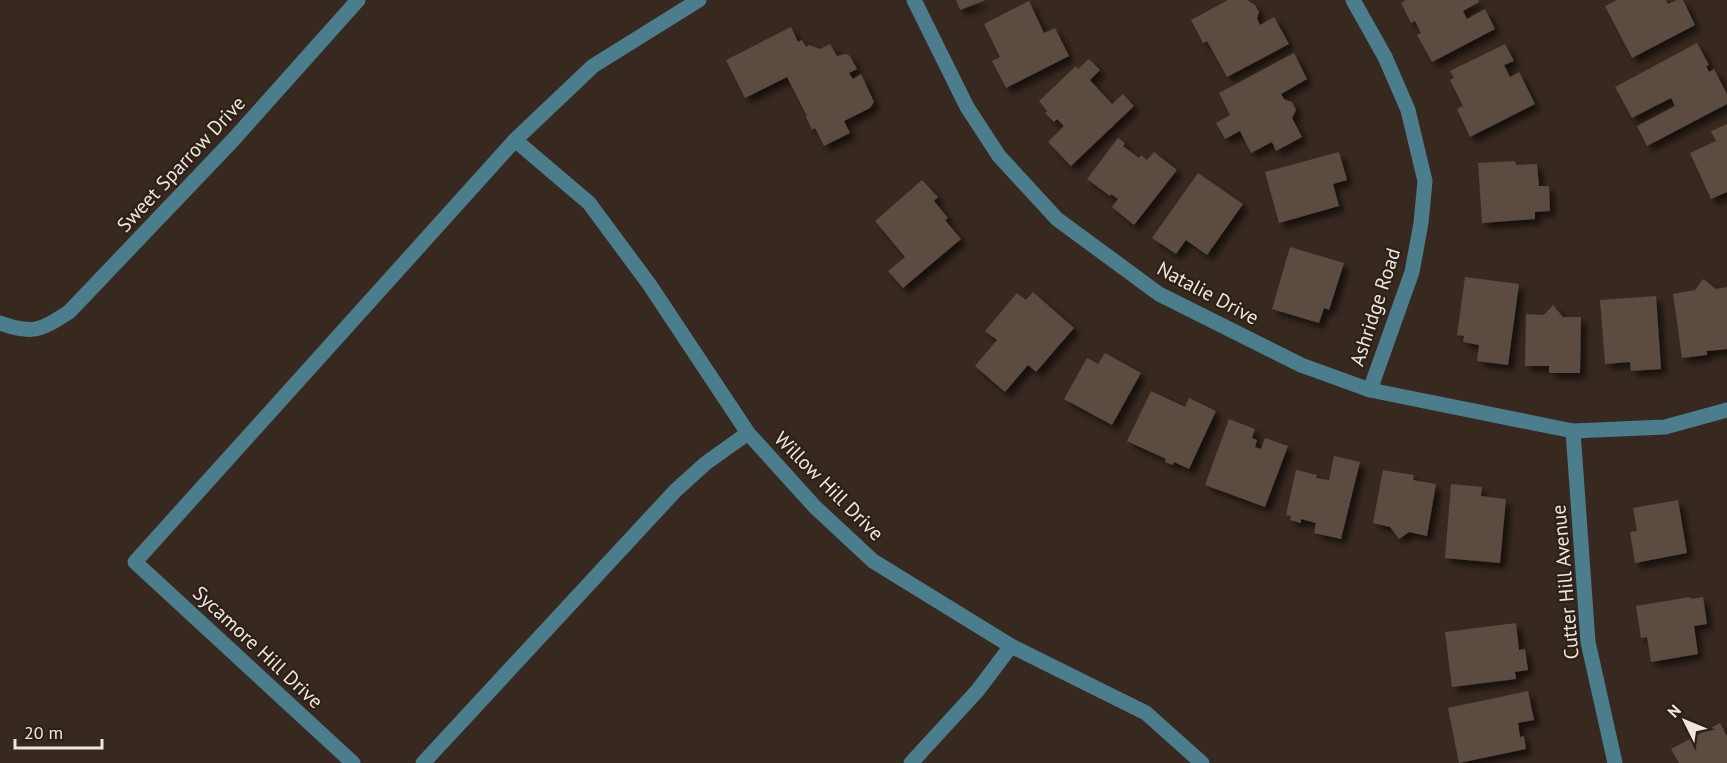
<svg xmlns="http://www.w3.org/2000/svg" width="1727" height="763" font-family="'PT Sans',sans-serif">
	<style>
		.building { fill: #5b4b40; filter: url(#shadow) }
		.lines { fill: none; stroke-linecap: round; stroke-linejoin: round }
		.minor { stroke: #4b7d8d; stroke-width: 15 }
		.labels { text-anchor: middle; dominant-baseline: central; stroke-width: 4.5; stroke-linejoin: round; paint-order: stroke }
		.street-label { font-size: 20px; fill: #f0e6e0; stroke: #2d2016 }
	</style>
	<defs>
		<filter id="shadow"><feDropShadow dx="5.5" dy="5.5" stdDeviation="3" flood-color="#0009"/></filter>
	</defs>
	<rect width="100%" height="100%" fill="#382920"/>
	<g class="building">
		<polygon points="956,0 986,0 960,10"/>
		<polygon points="1228,0 1247,0 1255,5 1259,12 1257,19 1260,25 1274,17 1289,44 1227,77 1207,41 1203,43 1191,20"/>
		<polygon points="1406,0 1478,0 1479,2 1463,11 1467,19 1485,9 1495,29 1432,62 1417,35 1421,33 1415,21 1411,23 1401,3"/>
		<polygon points="1617,0 1666,0 1668,4 1677,0 1683,0 1695,25 1632,58 1605,6"/>
		<polygon points="1029,1 1044,33 1055,28 1069,56 1006,88 992,61 1000,57 984,24"/>
		<polygon points="791,27 798,42 802,40 806,47 809,45 820,49 830,44 837,56 846,54 850,56 857,69 849,73 853,79 861,74 874,102 870,108 844,121 850,133 824,146 815,128 812,130 806,117 807,116 787,77 745,98 726,60"/>
		<polygon points="1697,43 1709,65 1706,66 1709,72 1714,69 1727,94 1727,104 1647,146 1637,126 1675,106 1671,98 1632,118 1615,87"/>
		<polygon points="1505,44 1514,61 1504,65 1510,77 1519,72 1535,104 1470,137 1457,109 1463,106 1450,80 1454,78 1450,71"/>
		<polygon points="1294,53 1307,79 1281,94 1284,99 1292,102 1296,110 1292,118 1302,137 1276,151 1272,142 1251,153 1240,131 1225,139 1216,123 1230,115 1219,93"/>
		<polygon points="1089,59 1100,70 1090,80 1112,104 1123,94 1134,106 1071,166 1048,142 1064,126 1057,119 1054,122 1045,113 1047,111 1039,101 1076,66 1078,69"/>
		<polygon points="1727,124 1727,192 1711,199 1690,153 1716,141 1711,131"/>
		<polygon points="1118,138 1125,143 1123,146 1139,158 1141,155 1147,160 1154,152 1177,170 1134,225 1112,207 1118,199 1111,194 1110,196 1087,179"/>
		<polygon points="1339,152 1347,180 1333,184 1339,206 1279,223 1265,172"/>
		<polygon points="1515,161 1516,165 1537,164 1539,186 1549,186 1550,211 1535,212 1535,219 1482,223 1478,163"/>
		<polygon points="1198,173 1243,204 1207,255 1186,240 1176,254 1152,238"/>
		<polygon points="922,180 938,197 934,201 948,218 945,220 961,239 903,288 888,271 905,257 875,221"/>
		<polygon points="1290,247 1344,263 1329,310 1324,308 1319,323 1272,309"/>
		<polygon points="1465,277 1519,284 1508,365 1477,361 1479,345 1463,342 1464,336 1457,335"/>
		<polygon points="1703,279 1716,289 1727,287 1727,349 1707,351 1707,355 1682,358 1673,294 1695,290"/>
		<polygon points="1033,292 1074,328 1036,372 1028,365 1005,392 975,366 997,340 985,331 1017,293 1026,300"/>
		<polygon points="1656,296 1661,369 1631,371 1630,362 1605,364 1600,300"/>
		<polygon points="1553,305 1563,317 1581,317 1580,373 1549,373 1549,366 1525,366 1526,314 1544,315"/>
		<polygon points="1105,353 1141,373 1112,425 1064,399 1087,358 1098,364"/>
		<polygon points="1151,391 1185,407 1189,398 1216,411 1189,469 1174,462 1173,465 1165,462 1166,459 1127,441"/>
		<polygon points="1229,419 1255,429 1252,438 1257,440 1255,447 1261,449 1265,438 1288,446 1265,507 1205,485"/>
		<polygon points="1334,456 1360,462 1341,539 1314,533 1316,523 1301,519 1301,523 1290,520 1291,516 1286,515 1296,470 1317,475 1316,478 1329,480"/>
		<polygon points="1383,470 1414,475 1413,480 1436,484 1427,536 1409,532 1399,539 1390,527 1373,523"/>
		<polygon points="1451,484 1482,487 1481,496 1506,499 1500,563 1445,558"/>
		<polygon points="1678,500 1687,553 1635,563 1630,532 1637,531 1633,508"/>
		<polygon points="1690,597 1690,599 1703,597 1707,624 1694,626 1698,654 1651,662 1647,637 1641,638 1636,606"/>
		<polygon points="1516,623 1519,650 1525,649 1528,670 1515,672 1516,679 1452,687 1445,632"/>
		<polygon points="1528,691 1534,720 1518,723 1520,737 1524,736 1526,749 1459,763 1448,708"/>
		<polygon points="1720,723 1727,736 1727,763 1679,763 1671,749"/>
	</g>
	<g class="lines">
		<g class="minor">
			<polyline points="914,0 967,107 999,156 1057,219 1159,294 1301,365 1370,390 1573,431 1665,427 1727,410"/>
			<polyline points="1353,0 1385,57 1408,110 1425,181 1421,223 1412,272 1370,390"/>
			<polyline points="515,140 589,203 649,284 748,433 815,507 873,561 1011,646 1146,713 1202,763"/>
			<path d="M0,323C33,335 41,330 69,312L234,139L358,0"/>
			<polyline points="1573,431 1588,642 1615,763"/>
			<polyline points="353,763 135,562 515,140 593,66 699,0"/>
			<polyline points="423,763 676,490 706,463 748,433"/>
			<polyline points="911,763 978,690 1011,646"/>
		</g>
	</g>
	<g class="labels">
		<g class="street-label">
			<text transform="translate(181 164) rotate(-47)">Sweet Sparrow Drive</text>
			<text transform="translate(1208 293) rotate(28)">Natalie Drive</text>
			<text transform="translate(1375 307) rotate(-72)">Ashridge Road</text>
			<text transform="translate(829 486) rotate(45)">Willow Hill Drive</text>
			<text transform="translate(1565 582) rotate(-95)">Cutter Hill Avenue</text>
			<text transform="translate(258 647) rotate(43)">Sycamore Hill Drive</text>
		</g>
	</g>
	<g transform="translate(1685 721) rotate(313)" stroke="#2d2016" stroke-width="4.5" paint-order="stroke">
	<path d="M0-4.5L10 22L0 15L-10 22Z" fill="#f0e6e0"/>
	<text y="-9" font-size="16" font-weight="bold" text-anchor="middle" fill="#f0e6e0">N</text>
	</g>
	<path d="M15 739v9h87v-9" fill="none" stroke="#f0e6e0" stroke-width="3"/>
	<text x="24" y="739" font-size="18" fill="#f0e6e0" stroke="#2d2016" stroke-width="4.5" paint-order="stroke">20 m</text>
</svg>
